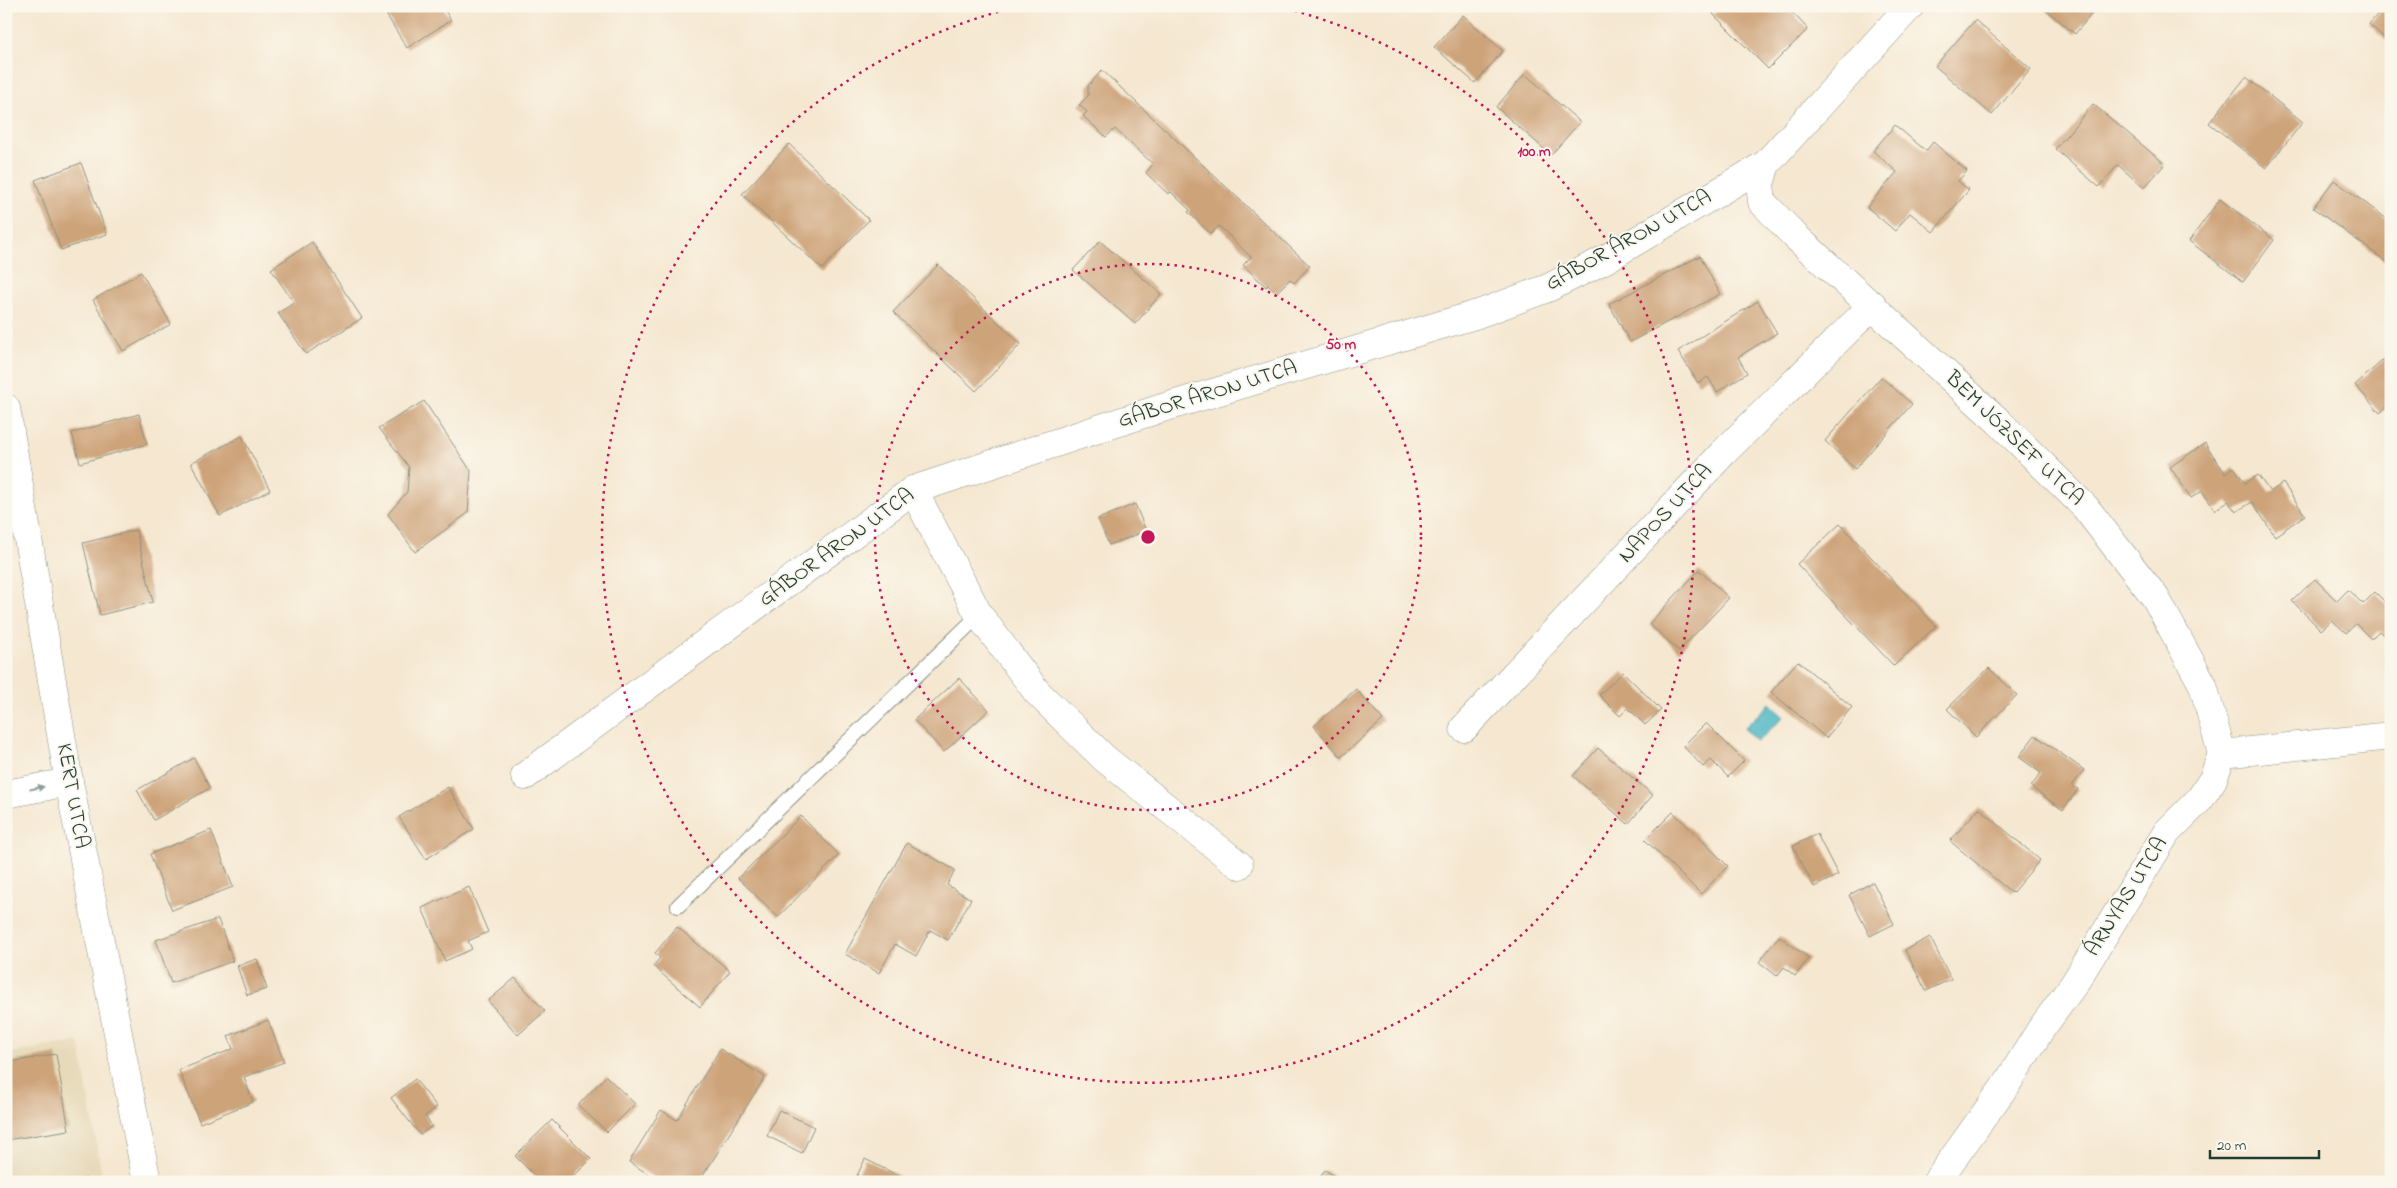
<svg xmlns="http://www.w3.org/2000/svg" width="2397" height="1188" font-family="'Indie Flower',sans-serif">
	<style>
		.built { fill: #e7daba }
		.water { fill: #46b3c2; stroke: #32787b }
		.building { fill: #cda379 }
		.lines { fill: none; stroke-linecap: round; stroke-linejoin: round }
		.service-casing { stroke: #8a9282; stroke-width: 16 }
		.minor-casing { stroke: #8a9282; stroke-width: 29 }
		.service { stroke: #fff; stroke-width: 14 }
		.minor { stroke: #fff; stroke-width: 28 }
		.oneway { fill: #8f9e9a }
		.ring { fill: none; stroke: #c2185b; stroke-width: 2.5; stroke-dasharray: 2.5 5 }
		.labels { text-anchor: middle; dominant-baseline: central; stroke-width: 4; stroke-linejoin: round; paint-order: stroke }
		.street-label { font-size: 22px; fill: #1f3d34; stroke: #fbf7ec }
		.centre { fill: #c2185b; stroke: #fbf7ec; stroke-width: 2.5 }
		.ring-label { font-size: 15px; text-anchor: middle; font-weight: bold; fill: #c2185b; stroke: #fbf7ec; stroke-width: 4; stroke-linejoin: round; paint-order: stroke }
	</style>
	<rect width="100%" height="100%" fill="#fbf7ec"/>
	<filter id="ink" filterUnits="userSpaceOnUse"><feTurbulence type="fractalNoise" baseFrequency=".02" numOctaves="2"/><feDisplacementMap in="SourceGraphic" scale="10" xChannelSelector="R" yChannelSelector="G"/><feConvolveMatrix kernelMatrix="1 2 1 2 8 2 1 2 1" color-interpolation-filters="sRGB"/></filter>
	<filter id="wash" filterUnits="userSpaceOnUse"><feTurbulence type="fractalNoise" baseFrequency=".0096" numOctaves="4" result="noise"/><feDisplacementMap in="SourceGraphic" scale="20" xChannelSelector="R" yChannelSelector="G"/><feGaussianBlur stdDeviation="1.12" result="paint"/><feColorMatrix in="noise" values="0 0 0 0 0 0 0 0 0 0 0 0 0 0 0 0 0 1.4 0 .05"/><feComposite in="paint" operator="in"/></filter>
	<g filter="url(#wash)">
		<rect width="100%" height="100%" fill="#f5e7d0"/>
		<polygon class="built" points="79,1041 103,1182 6,1182 6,1054"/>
		<polygon class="water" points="1770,703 1784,717 1757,742 1744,728"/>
		<g id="blocks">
			<g class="building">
				<polygon points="381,6 442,6 451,20 407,48"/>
				<polygon points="1721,6 1786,6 1808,29 1768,69 1713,14"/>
				<polygon points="2041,6 2098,6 2075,34"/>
				<polygon points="2385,6 2391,6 2391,44 2369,24"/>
				<polygon points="1463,15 1503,51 1475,83 1434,47"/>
				<polygon points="1975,20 2031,69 1992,115 1935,66"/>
				<polygon points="1102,70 1310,266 1294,283 1290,279 1276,293 1268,285 1266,287 1243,265 1251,257 1219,226 1211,234 1188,212 1190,210 1176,197 1171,192 1168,194 1146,173 1153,164 1130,143 1115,129 1106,137 1083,116 1087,112 1079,105 1088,96 1088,86"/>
				<polygon points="1525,74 1580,122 1551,155 1496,107"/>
				<polygon points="2246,77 2303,122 2266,168 2209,123"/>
				<polygon points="2093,104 2165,164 2144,188 2118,165 2099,187 2055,149"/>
				<polygon points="1895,125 1926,151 1933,142 1967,171 1958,181 1969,190 1933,232 1910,213 1895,231 1867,207 1897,172 1873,151"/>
				<polygon points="789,144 869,220 822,269 742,194"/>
				<polygon points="81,163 107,234 61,250 35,180"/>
				<polygon points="2334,180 2391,222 2391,265 2313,208"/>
				<polygon points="2220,199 2274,240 2243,282 2189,241"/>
				<polygon points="1100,241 1161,294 1135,324 1073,270"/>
				<polygon points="312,242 362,318 306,354 278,313 294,303 271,269"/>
				<polygon points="1700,256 1720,294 1630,342 1609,304"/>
				<polygon points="938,265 1021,344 976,391 893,312"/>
				<polygon points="141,272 171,324 123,351 93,300"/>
				<polygon points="1758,301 1777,333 1738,357 1747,373 1717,392 1708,377 1698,383 1678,351"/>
				<polygon points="2391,353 2391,403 2380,413 2355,385"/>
				<polygon points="1881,377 1912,404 1855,469 1825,441"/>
				<polygon points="424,401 471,471 468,513 415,552 388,514 407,492 409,467 379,428"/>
				<polygon points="139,414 147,444 80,463 72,433"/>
				<polygon points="242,436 270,490 220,516 191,463"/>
				<polygon points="2205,443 2225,473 2234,467 2245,483 2258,475 2270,492 2283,483 2305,515 2275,536 2252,502 2236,512 2228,501 2215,510 2202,491 2191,498 2170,467"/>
				<polygon points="1135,504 1146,531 1109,545 1098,519"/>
				<polygon points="1840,524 1936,626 1894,666 1797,564"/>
				<polygon points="136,530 153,602 100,615 83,543"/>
				<polygon points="1699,570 1729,598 1679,651 1649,624"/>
				<polygon points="2315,579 2337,601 2348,590 2363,604 2375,592 2391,608 2391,642 2379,631 2371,639 2356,624 2346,633 2332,620 2321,630 2292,601"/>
				<polygon points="1798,661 1852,707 1826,738 1771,692"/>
				<polygon points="1989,668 2017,695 1976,737 1947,709"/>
				<polygon points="1623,672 1661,710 1645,725 1628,708 1620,716 1599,695"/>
				<polygon points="959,678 989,710 944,752 914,720"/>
				<polygon points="1356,689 1383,720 1341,757 1314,726"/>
				<polygon points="1706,723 1744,761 1728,777 1711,760 1703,767 1683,746"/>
				<polygon points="2035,735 2084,770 2072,786 2078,789 2063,810 2031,787 2041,773 2019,757"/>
				<polygon points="1598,748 1653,795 1628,824 1573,776"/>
				<polygon points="194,758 210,788 154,820 137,790"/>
				<polygon points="448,787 474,829 426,859 399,817"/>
				<polygon points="1979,808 2040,860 2012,893 1950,841"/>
				<polygon points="1673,812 1728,866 1701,894 1645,840"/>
				<polygon points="801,816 839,855 778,917 738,878"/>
				<polygon points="211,830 233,887 172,910 150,854"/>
				<polygon points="1817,834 1838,875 1814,887 1793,846"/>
				<polygon points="907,843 955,870 947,885 971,899 948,940 930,930 916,956 895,944 879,973 845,954"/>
				<polygon points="1873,882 1894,924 1870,936 1849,895"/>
				<polygon points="469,887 488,932 468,941 472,949 445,961 422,908"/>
				<polygon points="218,919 233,961 171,983 156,940"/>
				<polygon points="677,927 730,971 700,1007 653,966 660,958 655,953"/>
				<polygon points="1779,936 1809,958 1795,976 1784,967 1777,976 1759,962"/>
				<polygon points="1930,937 1951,979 1926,991 1905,950"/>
				<polygon points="257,959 267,989 247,995 237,966"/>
				<polygon points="515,978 545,1011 518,1035 488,1001"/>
				<polygon points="268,1020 284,1062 244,1077 253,1102 200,1123 179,1070 233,1049 228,1036"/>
				<polygon points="720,1049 765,1077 699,1182 661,1182 629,1162 661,1110 677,1120"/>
				<polygon points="56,1054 69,1130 6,1140 6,1063"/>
				<polygon points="606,1076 635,1104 607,1132 578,1105"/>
				<polygon points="415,1079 437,1107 425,1116 432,1126 420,1135 391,1098"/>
				<polygon points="779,1110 814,1127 802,1153 767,1136"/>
				<polygon points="552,1120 591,1159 568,1182 541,1182 515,1156"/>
				<polygon points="865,1159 899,1176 896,1182 854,1182"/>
				<polygon points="1325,1170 1343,1182 1317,1182"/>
				<polygon points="86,1178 87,1182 72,1182 72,1181"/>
			</g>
		</g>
	</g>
	<g filter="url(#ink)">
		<use href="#blocks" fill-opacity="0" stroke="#8a9282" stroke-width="1"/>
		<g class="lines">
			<defs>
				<polyline id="service" points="678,906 979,615"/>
				<g id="minor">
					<polyline points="1766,164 1760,184 1762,202 1795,236 1998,421 2085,507 2116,547 2155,597 2203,685 2222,754"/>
					<polyline points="6,408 69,782 147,1182"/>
					<polyline points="913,490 979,615 1037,692 1104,758 1239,865"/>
					<polyline points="1464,728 1724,452 1873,305"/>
					<polyline points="2222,754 2391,736"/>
					<polyline points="525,776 913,490 1159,409 1478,314 1548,288 1604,260 1766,164 1910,6"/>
					<polyline points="6,794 69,782"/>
					<polyline points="1936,1182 2008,1082 2041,1029 2074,984 2167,832 2200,799 2213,779 2222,754"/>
				</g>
			</defs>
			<use href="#service" class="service-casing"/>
			<use href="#minor" class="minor-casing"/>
			<use href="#service" class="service"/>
			<use href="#minor" class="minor"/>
		</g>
		<defs><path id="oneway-solid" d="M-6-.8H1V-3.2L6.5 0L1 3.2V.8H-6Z" transform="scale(1.25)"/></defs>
		<use class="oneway" href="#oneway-solid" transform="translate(37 788) rotate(-11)"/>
	</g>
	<g class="ring">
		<circle cx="1148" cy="537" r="273"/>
		<path d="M1280 7A546 546 0 1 1 1016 7"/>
	</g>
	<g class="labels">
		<g class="street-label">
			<text transform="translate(1629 241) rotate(-29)">GÁBOR ÁRON UTCA</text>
			<text transform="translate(1208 395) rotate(-17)">GÁBOR ÁRON UTCA</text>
			<text transform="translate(2014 439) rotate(44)">BEM JÓZSEF UTCA</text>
			<text transform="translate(1666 514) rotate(-47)">NAPOS UTCA</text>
			<text transform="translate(837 548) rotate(-36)">GÁBOR ÁRON UTCA</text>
			<text transform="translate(72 796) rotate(80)">KERT UTCA</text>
			<text transform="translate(2127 897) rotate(-58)">ÁRNYAS UTCA</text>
		</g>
	</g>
	<circle cx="1148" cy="537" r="8" class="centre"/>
	<g class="ring-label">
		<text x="1534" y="156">100 m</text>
		<text x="1341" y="349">50 m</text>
	</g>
	<rect width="2397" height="1188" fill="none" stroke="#fbf7ec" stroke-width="25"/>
	<path d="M2210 1150v8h109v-8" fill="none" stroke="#1f3d34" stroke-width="2.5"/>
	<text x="2217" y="1150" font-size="15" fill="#1f3d34" stroke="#fbf7ec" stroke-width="4" paint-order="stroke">20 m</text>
</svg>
